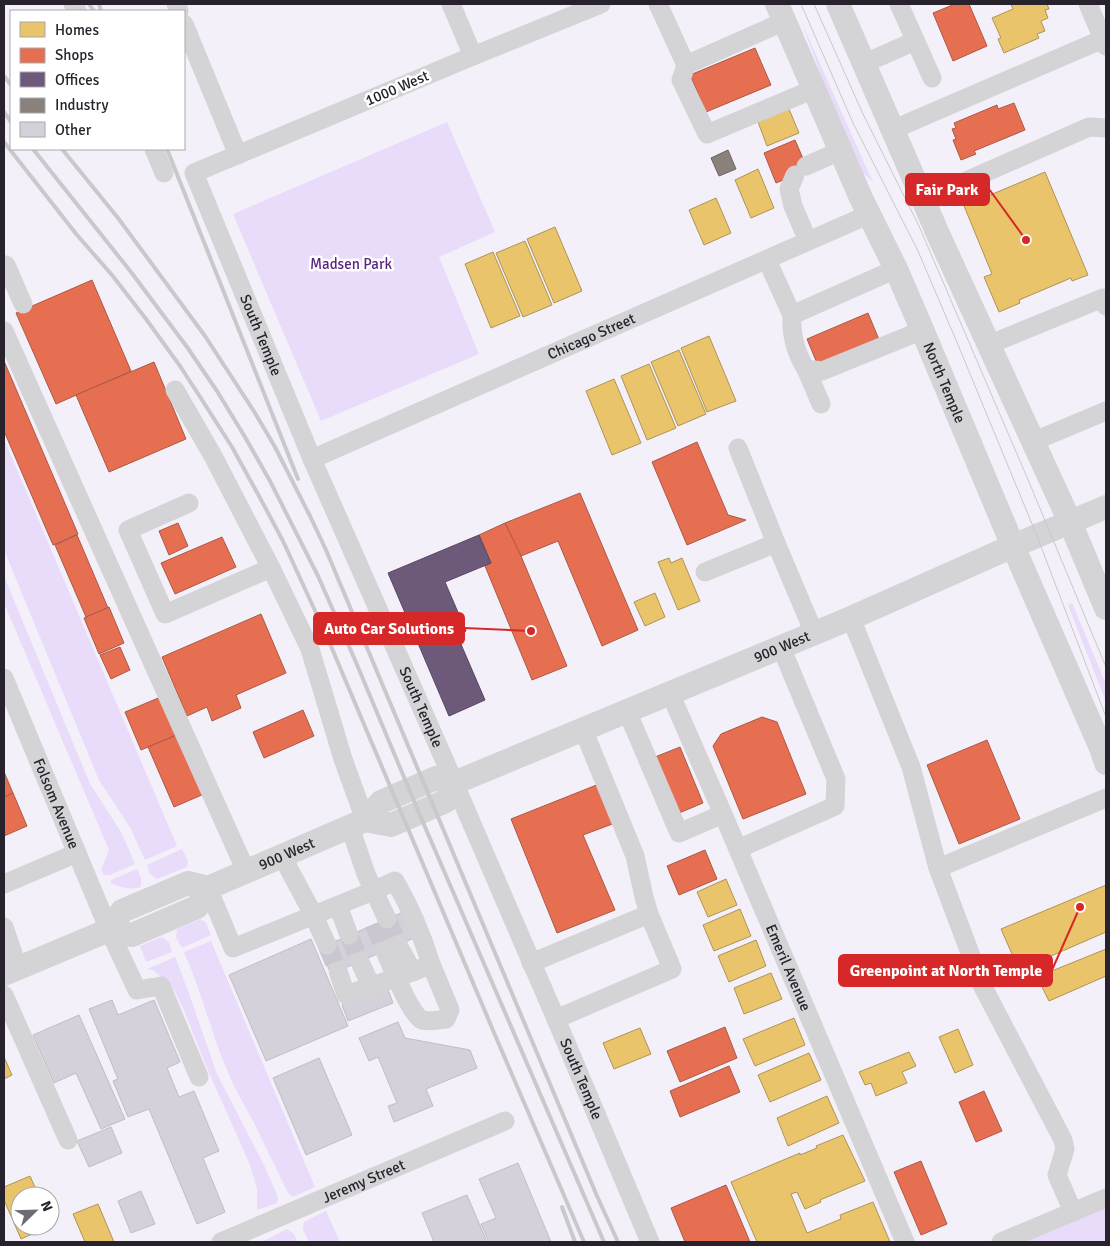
<svg xmlns="http://www.w3.org/2000/svg" width="1110" height="1246" font-family="Signika,sans-serif">
	<style>
		.green { fill: #e9dbfa }
		.homes { fill: #e9c46a; stroke: #af9357 }
		.shops { fill: #e76f51; stroke: #ad5846 }
		.offices { fill: #6d597a; stroke: #584863 }
		.industry { fill: #8a817c; stroke: #6c6464 }
		.building { fill: #d5d1da; stroke: #c1bcc6 }
		.lines { fill: none; stroke-linecap: round; stroke-linejoin: round }
		.minor-tunnel { stroke: #cbc7d0; stroke-width: 19; stroke-dasharray: 19 9; stroke-linecap: butt }
		.minor { stroke: #d4d3d6; stroke-width: 19 }
		.major { stroke: #d4d3d6; stroke-width: 24 }
		.tram { stroke: #c9c8ca; stroke-width: 1 }
		.rail { stroke: #c9c8ca; stroke-width: 4 }
		.labels { text-anchor: middle; dominant-baseline: central; stroke-width: 5; stroke-linejoin: round; paint-order: stroke }
		.street-label { font-size: 15px; fill: #27222c; stroke: #fff }
		.park-label { font-size: 15px; fill: #592485; stroke: #fff }
		.leader { fill: none; stroke: #d62828; stroke-width: 2 }
		.callout-dot { fill: #d62828; stroke: #fff; stroke-width: 2 }
		.callout { fill: #d62828; stroke: #d62828; stroke-width: 2 }
		.callout-label { font-size: 16px; text-anchor: middle; font-weight: bold; fill: #fff }
	</style>
	<rect width="100%" height="100%" fill="#f4f0f9"/>
	<g class="green">
		<polygon points="801,21 867,169 873,182 862,172 828,94"/>
		<polygon points="447,122 495,232 439,257 479,354 321,421 233,214"/>
		<polygon points="4,439 177,846 145,860 131,829 99,780 4,550"/>
		<polygon points="4,576 90,784 121,832 135,864 110,875 104,875 101,870 109,850 4,603"/>
		<polygon points="1072,603 1106,684 1106,702 1068,605"/>
		<polygon points="182,849 188,861 187,867 157,879 150,874 147,865"/>
		<path d="M137,869L141,878V887C130,890 121,888 111,883V880Z"/>
		<polygon points="201,919 206,923 211,935 182,948 176,938 177,929"/>
		<polygon points="162,937 169,942 172,952 146,962 140,946"/>
		<polygon points="211,941 315,1187 293,1197 288,1193 254,1123 233,1084 220,1053 195,979 184,952"/>
		<polygon points="175,957 187,988 217,1074 264,1165 278,1197 277,1203 257,1210 257,1189 250,1165 207,1068 183,1008 173,988 153,970 147,969"/>
		<polygon points="1106,1206 1106,1242 1020,1242"/>
		<polygon points="326,1211 340,1242 309,1242 303,1229 304,1222"/>
		<polygon points="287,1229 294,1234 298,1242 262,1242"/>
	</g>
	<g class="homes">
		<polygon points="1011,4 1047,4 1049,9 1045,10 1048,18 1041,21 1045,31 1037,34 1039,38 1004,53 998,39 1001,38 992,18 1013,9"/>
		<polygon points="789,109 799,133 767,146 758,122"/>
		<polygon points="758,169 774,208 751,218 735,180"/>
		<polygon points="1045,172 1088,275 1072,281 1071,278 1019,300 1020,303 999,312 984,277 992,274 964,206"/>
		<polygon points="716,198 731,233 704,245 689,210"/>
		<polygon points="555,227 582,291 554,303 527,239"/>
		<polygon points="525,241 552,305 523,317 496,253"/>
		<polygon points="493,252 520,316 491,328 465,264"/>
		<polygon points="709,336 736,401 707,412 681,348"/>
		<polygon points="679,350 706,414 678,426 651,362"/>
		<polygon points="649,364 676,428 647,440 621,376"/>
		<polygon points="614,379 641,443 612,455 586,391"/>
		<polygon points="669,558 671,563 682,558 700,601 678,610 658,562"/>
		<polygon points="655,593 665,617 645,626 634,602"/>
		<polygon points="726,879 737,905 708,917 697,892"/>
		<polygon points="1106,885 1106,932 1019,970 1001,929"/>
		<polygon points="740,909 751,936 714,951 703,925"/>
		<polygon points="756,940 766,966 729,982 718,956"/>
		<polygon points="1106,949 1106,976 1049,1001 1037,977"/>
		<polygon points="771,973 782,999 744,1014 734,988"/>
		<polygon points="794,1018 805,1045 755,1066 743,1039"/>
		<polygon points="640,1028 651,1054 614,1069 603,1043"/>
		<polygon points="958,1029 973,1065 955,1073 939,1037"/>
		<polygon points="909,1052 916,1066 902,1072 907,1083 876,1096 871,1083 865,1085 859,1072"/>
		<polygon points="809,1053 821,1080 770,1102 758,1075"/>
		<polygon points="4,1057 12,1075 4,1079"/>
		<polygon points="827,1096 839,1123 788,1146 777,1118"/>
		<polygon points="843,1135 865,1181 820,1200 821,1202 805,1209 797,1192 791,1194 807,1233 841,1219 840,1215 873,1202 890,1242 757,1242 731,1182 800,1153 800,1155 817,1148 816,1146"/>
		<polygon points="30,1176 39,1196 20,1196 20,1226 50,1226 50,1220 52,1225 21,1239 4,1200 4,1187"/>
		<polygon points="98,1204 114,1242 85,1242 73,1214"/>
	</g>
	<g class="shops">
		<polygon points="955,4 969,4 987,46 953,61 933,13"/>
		<polygon points="755,48 771,85 706,112 690,75"/>
		<polygon points="1014,103 1025,130 974,151 976,154 961,160 953,140 956,139 952,129 956,128 954,123 997,105 998,109"/>
		<polygon points="795,140 808,170 776,183 764,153"/>
		<polygon points="92,280 131,371 56,404 16,313"/>
		<polygon points="868,313 880,342 819,368 807,339"/>
		<polygon points="4,361 78,534 53,545 4,431"/>
		<polygon points="154,362 186,439 109,472 76,395"/>
		<polygon points="697,442 728,515 746,520 687,545 652,462"/>
		<polygon points="580,493 638,630 602,646 558,541 521,556 505,523"/>
		<polygon points="178,523 188,546 169,555 159,531"/>
		<polygon points="505,523 521,556 567,666 532,680 485,566 491,563 479,535"/>
		<polygon points="77,535 108,608 86,617 55,545"/>
		<polygon points="222,537 236,567 175,594 161,563"/>
		<polygon points="109,607 124,643 99,654 84,618"/>
		<polygon points="261,614 286,673 236,695 241,708 212,721 207,707 187,716 162,657"/>
		<polygon points="120,647 130,670 111,679 100,655"/>
		<polygon points="163,696 179,734 141,750 125,712"/>
		<polygon points="303,710 314,736 264,758 253,732"/>
		<polygon points="762,717 777,722 806,794 743,819 713,746 721,734"/>
		<polygon points="179,734 204,794 174,807 148,747"/>
		<polygon points="987,740 1020,819 959,844 927,765"/>
		<polygon points="680,747 703,803 679,813 655,757"/>
		<polygon points="4,772 13,793 4,797"/>
		<polygon points="599,784 615,823 583,835 615,910 557,933 511,819"/>
		<polygon points="13,793 27,826 4,836 4,797"/>
		<polygon points="705,850 717,879 679,895 667,866"/>
		<polygon points="725,1027 737,1058 680,1082 667,1051"/>
		<polygon points="729,1066 740,1092 680,1117 670,1091"/>
		<polygon points="984,1091 1002,1131 976,1142 959,1102"/>
		<polygon points="921,1161 947,1224 921,1235 894,1172"/>
		<polygon points="726,1185 750,1242 685,1242 671,1208"/>
	</g>
	<polygon class="offices" points="479,535 491,563 445,582 466,631 457,635 485,700 449,716 388,573"/>
	<polygon class="industry" points="728,150 736,169 719,176 711,158"/>
	<g class="building">
		<polygon points="403,912 414,938 331,974 320,948"/>
		<polygon points="311,939 348,1026 266,1061 229,975"/>
		<polygon points="387,987 393,1003 348,1021 342,1005"/>
		<polygon points="112,1000 118,1015 154,1000 180,1062 167,1068 179,1097 194,1091 219,1151 203,1158 225,1212 197,1224 149,1109 128,1117 113,1081 118,1079 89,1009"/>
		<polygon points="79,1015 125,1119 101,1129 76,1073 54,1083 33,1035"/>
		<polygon points="398,1022 405,1038 470,1050 477,1068 426,1089 433,1106 394,1122 388,1106 397,1103 378,1057 369,1061 359,1038"/>
		<polygon points="319,1058 352,1135 306,1155 273,1078"/>
		<polygon points="111,1127 122,1153 89,1167 77,1141"/>
		<polygon points="518,1163 551,1242 489,1242 481,1224 496,1218 479,1179"/>
		<polygon points="141,1191 155,1224 131,1233 118,1201"/>
		<polygon points="467,1195 487,1242 434,1242 422,1213"/>
	</g>
	<g class="lines">
		<g class="minor-tunnel">
			<polyline points="387,919 398,945"/>
			<polyline points="374,924 385,951"/>
			<polyline points="349,935 360,962"/>
			<polyline points="327,945 338,971"/>
		</g>
		<g class="minor">
			<polyline points="73,4 77,11"/>
			<polyline points="176,4 179,11"/>
			<polyline points="451,4 473,56"/>
			<path id="s1" d="M601,4L473,56L194,173L312,459L440,750L556,1019L650,1242"/>
			<polyline points="658,4 686,65 785,21"/>
			<polyline points="899,4 932,78"/>
			<polyline points="1088,4 1106,46"/>
			<polyline points="184,24 238,155"/>
			<polyline points="863,64 915,41"/>
			<polyline points="686,65 681,80 707,134 814,89"/>
			<polyline points="892,130 1103,39"/>
			<polyline points="154,149 164,173"/>
			<polyline points="806,166 840,151"/>
			<polyline points="795,175 789,189 793,206 808,241"/>
			<polyline points="923,200 1089,127 1106,128"/>
			<polyline points="767,260 792,315 896,269"/>
			<polyline points="6,265 23,304"/>
			<path d="M792,315C791,335 795,352 806,369L822,371L923,330"/>
			<polyline points="4,331 246,871"/>
			<polyline points="988,345 1103,298 1106,306"/>
			<polyline points="806,369 821,404"/>
			<polyline points="175,390 213,456 271,568 310,649 343,759 365,820"/>
			<polyline points="1032,442 1106,411"/>
			<polyline points="738,448 776,543 814,633"/>
			<path id="s2" d="M312,459L870,214"/>
			<polyline points="189,503 128,530 165,614 271,568"/>
			<polyline points="705,572 776,543"/>
			<polyline points="851,618 911,767 938,868 982,985 1063,1140 1065,1149 1057,1175 1073,1212"/>
			<path id="s3" d="M4,678L109,930L137,990L161,986L199,1077"/>
			<path id="s4" d="M670,693L723,814L905,1242"/>
			<polyline points="627,711 679,833 723,814"/>
			<polyline points="350,827 366,874 387,919"/>
			<polyline points="738,849 835,806 836,779 781,647"/>
			<polyline points="282,856 314,916 327,945"/>
			<polyline points="938,868 1106,798"/>
			<polyline points="4,884 77,853"/>
			<path d="M208,888L233,948L373,891L395,881C410,907 422,935 431,964L413,972L398,945"/>
			<polyline points="338,906 349,935"/>
			<polyline points="4,927 18,968"/>
			<path d="M385,951C390,963 411,1016 422,1020C429,1022 439,1020 446,1019L450,1010L431,964"/>
			<polyline points="360,962 371,986"/>
			<polyline points="531,963 649,914"/>
			<polyline points="338,971 346,995 407,974"/>
			<polyline points="4,995 68,1140"/>
			<polyline points="556,1019 672,969 649,914 644,897 635,856 583,729"/>
			<path id="s5" d="M221,1242L505,1121"/>
			<polyline points="1001,1242 1106,1198"/>
		</g>
		<g class="major">
			<path id="s6" d="M777,4L861,198L896,269L921,327L1013,546L1101,748L1106,763"/>
			<polyline points="838,4 938,234 1070,522 1106,608"/>
			<polyline points="365,820 391,825 446,801 454,783"/>
			<polyline points="109,930 132,935 197,907 208,888"/>
			<path id="s7" d="M4,974L109,930L122,911L188,883L208,888L365,820L381,802L436,778L454,783L851,618L1013,546L1106,507"/>
		</g>
		<g class="tram">
			<polyline points="801,4 853,123 918,251 956,340 1037,536 1106,717"/>
			<polyline points="814,4 863,114 919,226 1029,482 1106,667"/>
		</g>
		<g class="rail">
			<polyline points="89,4 94,11"/>
			<polyline points="99,4 101,11"/>
			<polyline points="4,76 11,85"/>
			<polyline points="4,112 11,122"/>
			<polyline points="4,142 77,235 112,275 146,319 180,366 204,403 232,447 259,496 283,541 328,639 495,1035 584,1242"/>
			<polyline points="33,149 131,272 187,347 217,391 245,437 270,481 318,576 355,660 419,813 604,1242"/>
			<polyline points="62,149 118,218 205,336 255,413 275,447 310,516 326,550 597,1196 618,1242"/>
			<polyline points="167,149 298,479"/>
			<polyline points="562,1207 575,1242"/>
		</g>
	</g>
	<g class="labels">
		<g class="street-label">
			<text transform="translate(397 88) rotate(-23)">1000 West</text>
			<text stroke="none"><textPath href="#s1" startOffset="616">South Temple</textPath></text>
			<text stroke="none"><textPath href="#s2" startOffset="305">Chicago Street</textPath></text>
			<text stroke="none"><textPath href="#s6" startOffset="414">North Temple</textPath></text>
			<text stroke="none"><textPath href="#s7" startOffset="858">900 West</textPath></text>
			<text stroke="none"><textPath href="#s1" startOffset="1021">South Temple</textPath></text>
			<text stroke="none"><textPath href="#s3" startOffset="136">Folsom Avenue</textPath></text>
			<text stroke="none"><textPath href="#s7" startOffset="315">900 West</textPath></text>
			<text stroke="none"><textPath href="#s4" startOffset="299">Emeril Avenue</textPath></text>
			<text stroke="none"><textPath href="#s1" startOffset="1426">South Temple</textPath></text>
			<text stroke="none"><textPath href="#s5" startOffset="155">Jeremy Street</textPath></text>
		</g>
		<g class="park-label">
			<text x="351" y="264">Madsen Park</text>
		</g>
	</g>
	<path class="leader" d="M1026 240L989 189M531 631L464 628M1080 907L1052 970"/>
	<g class="callout-dot">
		<circle cx="1026" cy="240" r="5"/>
		<circle cx="531" cy="631" r="5"/>
		<circle cx="1080" cy="907" r="5"/>
	</g>
	<g class="callout">
		<rect x="906" y="174" width="83" height="31" rx="5"/>
		<rect x="314" y="613" width="150" height="31" rx="5"/>
		<rect x="839" y="955" width="213" height="31" rx="5"/>
	</g>
	<g class="callout-label">
		<text x="947" y="195">Fair Park</text>
		<text x="389" y="634">Auto Car Solutions</text>
		<text x="946" y="976">Greenpoint at North Temple</text>
	</g>
	<rect width="1110" height="1246" fill="none" stroke="#27222c" stroke-width="10"/>
	<rect x="10" y="10" width="175" height="140" fill="#ffffff" stroke="#a9a7ab"/>
	<rect x="20" y="22" width="25" height="15" fill="#e9c46a" stroke="#a9a7ab"/>
	<text x="55" y="35" font-size="15" fill="#27222c">Homes</text>
	<rect x="20" y="48" width="25" height="15" fill="#e76f51" stroke="#a9a7ab"/>
	<text x="55" y="60" font-size="15" fill="#27222c">Shops</text>
	<rect x="20" y="72" width="25" height="15" fill="#6d597a" stroke="#a9a7ab"/>
	<text x="55" y="85" font-size="15" fill="#27222c">Offices</text>
	<rect x="20" y="98" width="25" height="15" fill="#8a817c" stroke="#a9a7ab"/>
	<text x="55" y="110" font-size="15" fill="#27222c">Industry</text>
	<rect x="20" y="122" width="25" height="15" fill="#d5d1da" stroke="#a9a7ab"/>
	<text x="55" y="135" font-size="15" fill="#27222c">Other</text>
	<g transform="translate(35 1211) rotate(67)"><circle r="24" fill="#ffffff" stroke="#a9a7ab"/>
	<path d="M0-4L9 19L0 12L-9 19Z" fill="#6f6a74"/>
	<text y="-8" font-size="14" font-weight="bold" text-anchor="middle" fill="#27222c">N</text>
	</g>
</svg>
